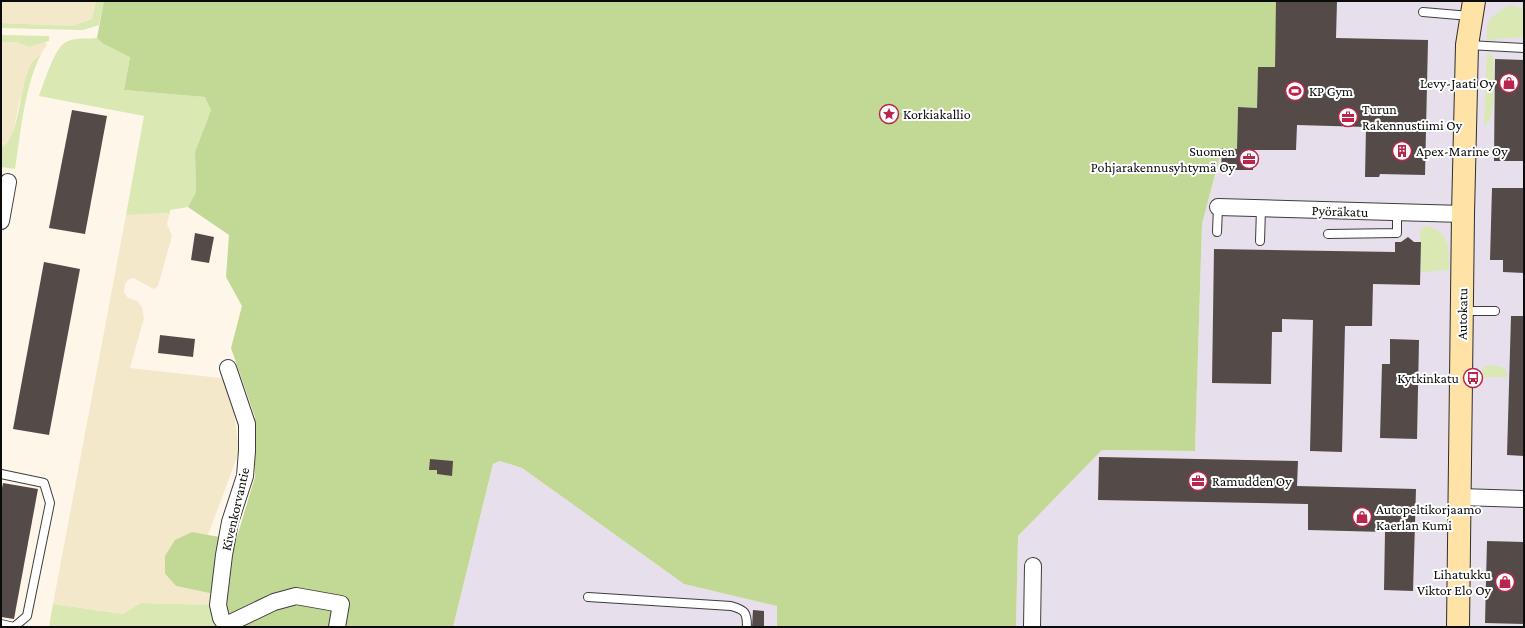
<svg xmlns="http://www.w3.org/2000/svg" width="1525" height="628" font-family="'Crimson Pro',serif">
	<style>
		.industrial { fill: #e7dfeb }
		.farmland { fill: #f4e8cb }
		.green { fill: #dae8b4 }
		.forest { fill: #c1d994 }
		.building { fill: #544a48 }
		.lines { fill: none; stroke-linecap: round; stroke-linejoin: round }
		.lane-casing { stroke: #3e3e3e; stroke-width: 10 }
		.street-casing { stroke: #3e3e3e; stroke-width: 18 }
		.secondary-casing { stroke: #2d2d2d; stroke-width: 24 }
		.lane { stroke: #fff; stroke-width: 8 }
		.street { stroke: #fff; stroke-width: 16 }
		.secondary { stroke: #ffe2a5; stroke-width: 22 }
		.labels { text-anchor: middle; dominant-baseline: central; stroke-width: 4; stroke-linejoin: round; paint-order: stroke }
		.poi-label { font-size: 14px; fill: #0b0b0b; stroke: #fff; text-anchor: start }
		.street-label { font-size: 14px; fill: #0b0b0b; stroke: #fff }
	</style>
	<rect width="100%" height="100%" fill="#fff6ea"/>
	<g class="industrial">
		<polygon points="1277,1 1524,1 1524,627 1016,627 1018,536 1102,450 1195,451 1202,224 1222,148 1237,148 1238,107 1258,67 1275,67"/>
		<polygon points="500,461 522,468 684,584 778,606 777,627 453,627 493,464"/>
	</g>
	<g class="farmland">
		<polygon points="1,1 96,1 92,19 72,26 1,23"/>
		<polygon points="1,42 16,42 29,47 44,42 47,44 41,54 36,57 29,70 19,103 13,134 2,148"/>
		<polygon points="170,213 167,224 172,236 158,286 154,289 133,278 128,280 125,284 124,293 128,298 137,301 142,307 144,318 130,368 230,379 239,452 208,535 192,532 165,556 165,575 176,586 214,594 213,605 141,603 124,614 53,604 126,215"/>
	</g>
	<g class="green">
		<polygon points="96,1 104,1 99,25 83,30 1,28 1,23 72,26 92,19"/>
		<path d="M1509,5L1524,9V37L1487,40C1486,17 1492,17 1509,5Z"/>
		<polygon points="1,35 49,36 49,41 29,47 16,42 1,42"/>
		<path d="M97,38L102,43L130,56L124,90L206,97L211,110L195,152L196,192L188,207L170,210V213L126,215L144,116L39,96C44,83 53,53 63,44C71,37 87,39 97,38Z"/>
		<path d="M1487,53L1493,56C1493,73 1498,117 1484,126Z"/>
		<path d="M41,54C24,88 21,132 15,169L1,167V148C25,134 16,68 41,54Z"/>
		<path d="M1426,226C1450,230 1449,250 1449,270L1421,272L1420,230Z"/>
		<polygon points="1491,365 1501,367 1507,371 1507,377 1483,377 1482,368"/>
		<polygon points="141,603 213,605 236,627 49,627 53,604 123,614"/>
	</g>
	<polygon class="forest" points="104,1 1277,1 1275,67 1258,67 1257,108 1238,107 1237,149 1222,148 1202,224 1195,451 1102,450 1018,536 1016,627 777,627 777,606 684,584 522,468 500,461 493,464 453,627 236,627 214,594 176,586 165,574 165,556 175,540 192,532 236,540 255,477 255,417 231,348 242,306 226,277 229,235 188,207 196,192 195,152 211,110 205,97 124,90 130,57 102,43 97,38"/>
	<g class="building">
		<polygon points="1276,1 1337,1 1336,38 1428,40 1425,175 1380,174 1379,177 1365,177 1366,127 1297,125 1296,150 1253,150 1253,170 1221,170 1222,148 1237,149 1238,107 1257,108 1258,67 1275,67"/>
		<polygon points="1495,59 1524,60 1524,161 1494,161"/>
		<polygon points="72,110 107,116 85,234 49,228"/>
		<polygon points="1492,188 1524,188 1524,273 1503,272 1503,260 1490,260"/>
		<polygon points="195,233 214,237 209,263 191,260"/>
		<polygon points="1408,237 1414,242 1421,242 1420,285 1373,284 1372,326 1345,326 1342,452 1310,451 1313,320 1282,319 1282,332 1272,332 1271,384 1212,383 1214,249 1395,252 1395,242 1401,242"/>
		<polygon points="44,262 80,269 49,435 13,429"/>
		<polygon points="1511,316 1524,316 1524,456 1507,455"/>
		<polygon points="160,335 195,339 193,357 158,353"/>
		<polygon points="1390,339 1419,340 1417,439 1380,438 1382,364 1390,364"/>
		<polygon points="1099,457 1298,461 1297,486 1416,489 1413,591 1384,590 1385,532 1308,530 1308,504 1098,500"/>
		<polygon points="430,459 453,461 452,476 437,474 437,470 429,470"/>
		<polygon points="3,483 38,489 14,619 1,617 1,493"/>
		<polygon points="1487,541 1524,542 1524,624 1485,623"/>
		<polygon points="753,610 764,611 764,627 752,627"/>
	</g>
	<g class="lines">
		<defs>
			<g id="lane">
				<polyline points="1423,12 1470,16"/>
				<polyline points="1468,45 1524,48"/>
				<polyline points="1217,232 1218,207"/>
				<polyline points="1328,234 1397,233 1397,212"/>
				<polyline points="1260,241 1261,209"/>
				<polyline points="1463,311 1495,311"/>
				<polyline points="1,474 44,483 50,503 27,616 14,627 1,624"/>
				<path d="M588,597L731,606C745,610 747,612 747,627"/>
			</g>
			<g id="street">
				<polyline points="1218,207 1463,214"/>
				<polyline points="1,221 8,182"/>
				<polyline points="228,368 247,424 247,451 245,476 230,522 224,555 218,605 221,618 226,625 274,602 296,596 341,604 337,627"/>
				<polyline points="1460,497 1524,499"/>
				<polyline points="1032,627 1033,566"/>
			</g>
			<polyline id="secondary" points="1458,627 1463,214 1467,45 1474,1"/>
		</defs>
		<use href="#lane" class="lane-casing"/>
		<use href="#street" class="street-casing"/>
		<use href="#secondary" class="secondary-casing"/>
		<use href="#lane" class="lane"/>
		<use href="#street" class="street"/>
		<use href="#secondary" class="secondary"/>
	</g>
	<defs>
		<symbol id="shop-ring" viewBox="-11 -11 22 22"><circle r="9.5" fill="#fff" stroke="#ba254b" stroke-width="1.5"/><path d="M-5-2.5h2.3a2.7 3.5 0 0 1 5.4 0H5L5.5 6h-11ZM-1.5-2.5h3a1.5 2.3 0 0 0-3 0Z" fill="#ba254b"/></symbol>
		<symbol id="stadium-ring" viewBox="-11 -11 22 22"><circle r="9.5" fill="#fff" stroke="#ba254b" stroke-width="1.5"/><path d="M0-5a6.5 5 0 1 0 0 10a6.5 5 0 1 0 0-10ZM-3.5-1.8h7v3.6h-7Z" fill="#ba254b"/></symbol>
		<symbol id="sight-ring" viewBox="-11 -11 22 22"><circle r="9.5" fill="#fff" stroke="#ba254b" stroke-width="1.5"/><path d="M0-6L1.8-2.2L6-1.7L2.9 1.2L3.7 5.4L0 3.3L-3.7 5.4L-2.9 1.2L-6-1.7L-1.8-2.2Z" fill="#ba254b"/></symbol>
		<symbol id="office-ring" viewBox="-11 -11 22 22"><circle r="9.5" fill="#fff" stroke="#ba254b" stroke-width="1.5"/><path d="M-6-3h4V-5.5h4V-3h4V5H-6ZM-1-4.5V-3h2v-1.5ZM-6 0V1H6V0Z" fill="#ba254b"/></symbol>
		<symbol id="building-ring" viewBox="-11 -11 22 22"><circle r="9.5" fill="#fff" stroke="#ba254b" stroke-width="1.5"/><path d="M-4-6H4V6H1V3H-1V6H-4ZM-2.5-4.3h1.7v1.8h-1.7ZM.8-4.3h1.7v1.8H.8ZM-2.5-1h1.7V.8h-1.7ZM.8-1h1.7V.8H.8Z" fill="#ba254b"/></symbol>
		<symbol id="bus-ring" viewBox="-11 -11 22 22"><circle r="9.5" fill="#fff" stroke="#ba254b" stroke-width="1.5"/><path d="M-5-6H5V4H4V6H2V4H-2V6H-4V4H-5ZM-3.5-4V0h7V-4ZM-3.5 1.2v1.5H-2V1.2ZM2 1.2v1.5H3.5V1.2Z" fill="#ba254b"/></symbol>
	</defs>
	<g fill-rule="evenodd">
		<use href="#shop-ring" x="1498" y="72" width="22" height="22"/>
		<use href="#stadium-ring" x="1284" y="80" width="22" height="22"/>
		<use href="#sight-ring" x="878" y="103" width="22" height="22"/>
		<use href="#office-ring" x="1337" y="106" width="22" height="22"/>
		<use href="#building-ring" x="1391" y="140" width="22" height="22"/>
		<use href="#office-ring" x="1238" y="148" width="22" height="22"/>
		<use href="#bus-ring" x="1462" y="367" width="22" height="22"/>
		<use href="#office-ring" x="1187" y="470" width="22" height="22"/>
		<use href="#shop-ring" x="1351" y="506" width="22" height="22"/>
		<use href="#shop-ring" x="1494" y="571" width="22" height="22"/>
	</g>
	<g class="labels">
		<g class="poi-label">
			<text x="1495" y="83" text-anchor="end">Levy-Jaati Oy</text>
			<text x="1309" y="91">KP Gym</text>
			<text x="1362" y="109">Turun<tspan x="1362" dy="16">Rakennustiimi Oy</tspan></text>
			<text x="903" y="114">Korkiakallio</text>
			<text x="1235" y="151" text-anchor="end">Suomen<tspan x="1235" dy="16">Pohjarakennusyhtymä Oy</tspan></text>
			<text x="1416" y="151">Apex-Marine Oy</text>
			<text x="1459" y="378" text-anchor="end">Kytkinkatu</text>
			<text x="1212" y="481">Ramudden Oy</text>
			<text x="1376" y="509">Autopeltikorjaamo<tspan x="1376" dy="16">Kaerlan Kumi</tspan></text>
			<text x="1491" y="574" text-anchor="end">Lihatukku<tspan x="1491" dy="16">Viktor Elo Oy</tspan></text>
		</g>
		<g class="street-label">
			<text transform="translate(1340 211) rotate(2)">Pyöräkatu</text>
			<text transform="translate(1462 314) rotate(-89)">Autokatu</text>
			<text transform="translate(235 509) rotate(-77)">Kivenkorvantie</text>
		</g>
	</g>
	<rect width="1525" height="628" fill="none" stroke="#0b0b0b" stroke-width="4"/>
</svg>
